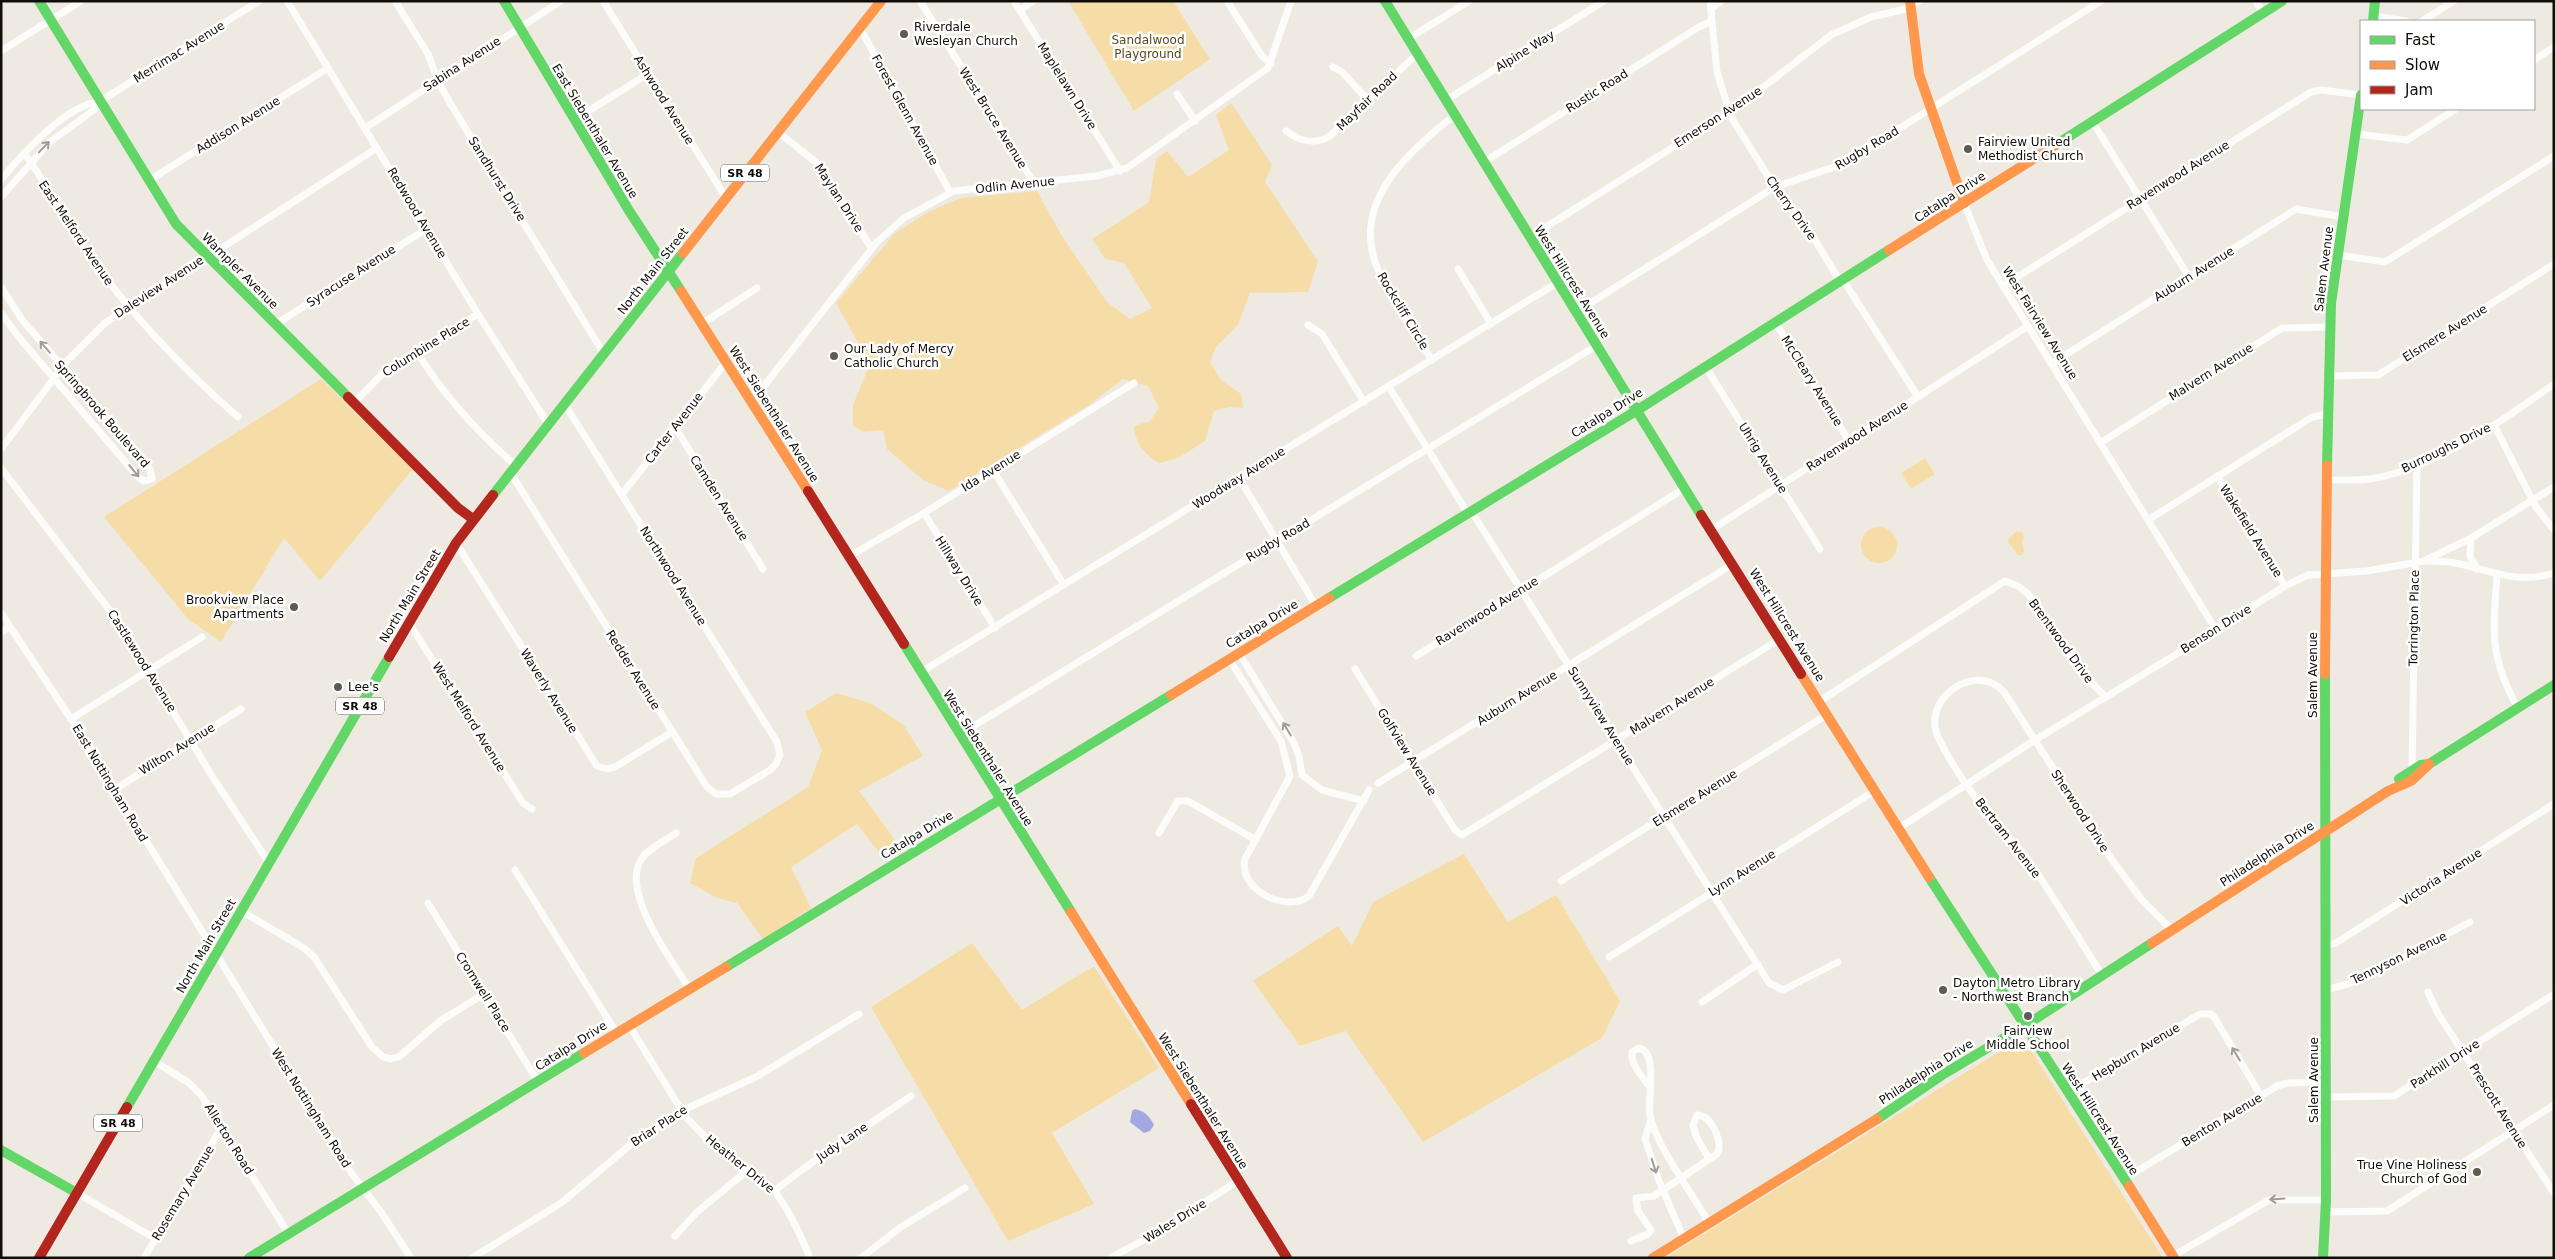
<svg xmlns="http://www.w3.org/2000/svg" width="2555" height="1259" font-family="'DejaVu Sans',sans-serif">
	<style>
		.green { fill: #f6dda8 }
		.water { fill: #a3a8e2 }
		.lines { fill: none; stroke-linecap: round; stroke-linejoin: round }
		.street { stroke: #fcfcfa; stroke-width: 7 }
		.fast { stroke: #63d668; stroke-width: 10 }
		.slow { stroke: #ff974d; stroke-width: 10 }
		.jam { stroke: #b3261e; stroke-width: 10 }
		.oneway { stroke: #9e9d9a }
		.poi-dot { fill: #5e5b55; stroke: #fff; stroke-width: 2 }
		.labels { text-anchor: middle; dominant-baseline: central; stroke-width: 5; stroke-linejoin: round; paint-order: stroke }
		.shield { fill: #fff; stroke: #585653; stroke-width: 1 }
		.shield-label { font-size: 11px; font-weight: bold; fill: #110e09 }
		.poi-label { font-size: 12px; fill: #110e09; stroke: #fff; text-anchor: start }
		.park-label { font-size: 12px; fill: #5b481f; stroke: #fff }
		.street-label { font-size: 12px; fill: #110e09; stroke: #fff }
	</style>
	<rect width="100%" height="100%" fill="#eeeae1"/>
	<g class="green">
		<polygon points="1068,1 1173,1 1210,59 1134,111"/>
		<path d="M1231,103L1272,165L1265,182L1318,262L1308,292L1250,293L1238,325L1216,347L1210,362L1221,380L1241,394L1243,408L1229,407L1214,411L1205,441L1178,458L1159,463C1145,455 1135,443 1134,426L1150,421L1159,408L1148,386L1123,379L1089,405L949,491L923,480L887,449L883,430L864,432L853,426V405L870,364L836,303L894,234L928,212L961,198L1037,191L1062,236L1107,302L1130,319L1152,308L1124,263L1105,259L1092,239L1149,202L1156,159L1167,151L1188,177L1229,150L1216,115Z"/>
		<polygon points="321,379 413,469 320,581 284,538 221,642 188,619 104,517"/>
		<polygon points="1925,458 1935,474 1911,489 1901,473"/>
		<circle cx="1879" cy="545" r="18"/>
		<polygon points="2017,531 2022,532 2024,536 2022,543 2024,550 2022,555 2018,555 2008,542 2009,538"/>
		<polygon points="836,693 870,703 904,725 923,756 859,791 899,845 881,855 857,824 791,867 811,908 763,939 737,903 717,898 690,883 696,858 808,787 822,750 805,712"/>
		<polygon points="1464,854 1508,922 1556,895 1620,1001 1602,1038 1423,1142 1346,1031 1300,1046 1253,981 1338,926 1352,946 1373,902"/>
		<polygon points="972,943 1022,1010 1094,966 1159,1068 1052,1133 1094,1204 1008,1241 871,1007"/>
		<polygon points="2018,1040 2025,1041 2163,1258 1665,1258"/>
	</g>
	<path class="water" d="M1135,1109C1145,1111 1150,1117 1154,1125L1150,1131L1144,1133L1130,1122L1132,1111Z"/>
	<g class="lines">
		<g class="street">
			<polyline points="287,1 478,314 548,424"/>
			<polyline points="395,1 428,54 438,81 450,103 604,354"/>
			<polyline points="603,1 726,198"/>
			<polyline points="920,1 1034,183"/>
			<polyline points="1014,1 1120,171"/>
			<polyline points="1227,1 1262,56 1271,64"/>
			<polyline points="1710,1 1717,72 1731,117 1779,194 1802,219 1837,276 1847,286 1918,397"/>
			<polyline points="2256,1 2263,13"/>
			<polyline points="1910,5 1920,1"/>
			<polyline points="1711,9 1721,1"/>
			<polyline points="1020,10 1033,1"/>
			<polyline points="2374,16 2406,21"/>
			<polyline points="2422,21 2454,1"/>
			<polyline points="860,28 950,192"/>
			<polyline points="1408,39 1469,1"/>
			<polyline points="1,51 81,1"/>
			<polyline points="2534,60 2554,47"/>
			<polyline points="1333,67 1342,72 1367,99"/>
			<polyline points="1177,94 1195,121"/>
			<polyline points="1446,100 1604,1"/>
			<polyline points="574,120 648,74"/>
			<polyline points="2092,121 2189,277"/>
			<polyline points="365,128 561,1"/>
			<path d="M1286,131C1299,141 1315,145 1330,136L1417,54"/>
			<polyline points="778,132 817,163 872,249"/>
			<polyline points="2357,134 2407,140 2456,109"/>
			<path d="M24,153C46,182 61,215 81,244C126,309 178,365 238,417"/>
			<polyline points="1484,162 1699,27 1712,21"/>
			<path d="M1,180C21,155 67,104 99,102L259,1"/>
			<polyline points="148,181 328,68"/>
			<polyline points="1,197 50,142 95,109 99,102"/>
			<polyline points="1964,203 1987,260 2216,630"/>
			<polyline points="1530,237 1737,107 1831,35 1871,17 1910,8"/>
			<polyline points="2338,255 2385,262 2554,156"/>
			<polyline points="1458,269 1491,324"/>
			<polyline points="2003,286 2311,92 2321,90 2361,95"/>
			<polyline points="1,287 23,321 145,461 150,469 152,479 145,481 139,478 22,341 1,313"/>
			<polyline points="1576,312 1775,187 1843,164 2101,1"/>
			<polyline points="1775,322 1849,441"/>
			<polyline points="703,323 757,288"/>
			<polyline points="276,324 426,229"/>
			<polyline points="1308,325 1322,334 1364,402"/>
			<path d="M417,352C444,396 476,431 515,465"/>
			<path d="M1432,360C1414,332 1393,303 1379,272C1348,205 1407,152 1455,115"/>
			<polyline points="2051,364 2296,209 2343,217"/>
			<polyline points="1705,366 1820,549"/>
			<polyline points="2329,376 2378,375 2554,264"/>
			<polyline points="1389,387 1465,509 1475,517 1769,983 1783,990 1838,962"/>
			<polyline points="752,401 877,242 904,218 954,191 1097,176 1127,168 1268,68 1291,1"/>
			<polyline points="355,402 384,372 478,314"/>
			<polyline points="2494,425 2536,507 2554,530"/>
			<polyline points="675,427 763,569"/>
			<polyline points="2100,443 2282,328 2330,327"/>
			<polyline points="1,449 66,362 105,323 377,148"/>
			<polyline points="1,468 120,624 212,776 269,863"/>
			<polyline points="993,470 1064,585"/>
			<polyline points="510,472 707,787 716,794 730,794 770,770 776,764 780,755 777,742 564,403"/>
			<polyline points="2217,476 2285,586"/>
			<polyline points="1239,478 1316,606"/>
			<path d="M2327,480C2344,480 2360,481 2376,478C2438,466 2504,420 2554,384"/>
			<polyline points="622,494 727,361"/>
			<polyline points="924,513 995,628"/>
			<polyline points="2148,520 2312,417 2328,414"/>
			<polyline points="1711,530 2028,326"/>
			<polyline points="2471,538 2470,556 2477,569"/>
			<polyline points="456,543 597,766 607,769 615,767 672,732"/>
			<polyline points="848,557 924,513 1134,383"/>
			<path d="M2424,561C2435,561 2445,561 2455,563C2491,570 2516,585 2554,573"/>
			<path d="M2497,575C2493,632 2489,657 2518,708"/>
			<polyline points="1,613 71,719 352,1174 381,1212 411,1258"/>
			<polyline points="409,623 523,803 532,809"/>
			<polyline points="1,632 9,627"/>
			<polyline points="1239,653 1294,743 1299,756 1302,775 1322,790 1364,801"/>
			<polyline points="1416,656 1685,488"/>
			<path d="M1229,659L1281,741L1290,776L1245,859C1238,889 1285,914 1309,896L1369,790"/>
			<polyline points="1355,669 1455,830 1462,835 1780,639"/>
			<polyline points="921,672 1557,283"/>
			<path d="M1820,701L2005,581L2018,586L2027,593C2054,627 2073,667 2106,697"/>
			<polyline points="71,719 202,637"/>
			<polyline points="959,735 1596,346"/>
			<polyline points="2412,771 2417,465"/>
			<polyline points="1378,783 1733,564"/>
			<polyline points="114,790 241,709"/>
			<polyline points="1899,828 2035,740 2175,655 2285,586 2308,575 2367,571 2424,561 2471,538 2554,487"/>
			<path d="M676,833C665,841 650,847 642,858C619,890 671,960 689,988"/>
			<polyline points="1159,833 1178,801 1188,801 1256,840"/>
			<polyline points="515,870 616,1032"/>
			<polyline points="1561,881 1828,714"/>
			<polyline points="428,903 538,1082"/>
			<polyline points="241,911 304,948 314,957 372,1047 383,1057 391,1059 400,1056 440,1021 484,994"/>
			<polyline points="2325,946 2336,943 2554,804"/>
			<polyline points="1609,957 1876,790"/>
			<path d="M2102,975C2077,936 2053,895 2026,857C2015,843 2002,831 1991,818C1972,794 1952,766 1939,739C1919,700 1975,660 2004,692L2112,860L2142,900L2172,930"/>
			<polyline points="2326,990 2348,984 2377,971 2470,922"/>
			<polyline points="2428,992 2437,1012 2554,1193"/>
			<polyline points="1702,1002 1758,964"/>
			<path d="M629,1025L685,1116L709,1141L772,1188C789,1209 800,1233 810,1258"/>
			<polyline points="154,1061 189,1083 201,1095 288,1233"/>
			<path d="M1650,1087C1643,1078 1630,1064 1632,1052L1639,1048C1659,1053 1647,1099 1650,1116C1656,1145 1693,1195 1709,1223"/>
			<polyline points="2068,1092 2200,1014 2211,1014 2214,1017 2261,1096"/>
			<polyline points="2326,1097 2394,1096 2554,994"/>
			<polyline points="1650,1122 1645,1139 1659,1181 1684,1239"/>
			<polyline points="2124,1179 2277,1086 2288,1083 2326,1082"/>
			<polyline points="774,1191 807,1166 911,1096"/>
			<polyline points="77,1193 156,1239"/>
			<polyline points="2325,1212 2387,1211 2554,1105"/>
			<polyline points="675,1236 697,1212 748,1170"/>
			<path d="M1631,1241L1648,1234L1651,1230L1638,1211L1636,1198L1654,1196L1717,1154L1719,1150C1720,1137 1711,1115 1697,1115L1693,1125L1696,1136L1709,1159"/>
			<polyline points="2173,1256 2269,1200 2326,1200"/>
			<polyline points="144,1258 221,1128"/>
			<polyline points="472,1258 561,1203 629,1146 681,1111 756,1077 859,1014"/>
			<polyline points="861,1258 901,1227 965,1188"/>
			<polyline points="1110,1258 1153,1235 1238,1181"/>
		</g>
		<g class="fast">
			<polyline points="39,1 176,224 348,397"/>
			<polyline points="504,1 628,209 681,291"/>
			<polyline points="1385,1 1701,515"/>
			<polyline points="2373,21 2375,1"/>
			<polyline points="2057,144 2282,1"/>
			<polyline points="2327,465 2331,303 2361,95"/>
			<polyline points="493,495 683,253"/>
			<polyline points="1329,598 1636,411 1889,250"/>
			<polyline points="904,644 1071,912"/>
			<polyline points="2399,779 2421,765 2429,764 2554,685"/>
			<polyline points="1929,877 2129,1186"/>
			<polyline points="726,967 1171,695"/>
			<polyline points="127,1107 389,657"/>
			<polyline points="1877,1119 1942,1075 2026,1025 2152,943"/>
			<polyline points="1,1150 77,1193"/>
			<polyline points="249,1258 584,1053"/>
			<polyline points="2323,1258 2326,1200 2325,674"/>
		</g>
		<g class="slow">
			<polyline points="1910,1 1919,74 1964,203"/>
			<polyline points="1889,250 2057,144"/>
			<polyline points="683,253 881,1"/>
			<polyline points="681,291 808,491"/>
			<polyline points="1801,674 1929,877"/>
			<polyline points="2325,674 2327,465"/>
			<polyline points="1171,695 1329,598"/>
			<polyline points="1071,912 1191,1104"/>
			<polyline points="2152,943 2388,791 2411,781 2429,764"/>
			<polyline points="584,1053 726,967"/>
			<polyline points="2129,1186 2174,1258"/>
			<polyline points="1653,1258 1877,1119"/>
		</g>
		<g class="jam">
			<polyline points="348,397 458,508 473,519"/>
			<polyline points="808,491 904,644"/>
			<polyline points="1701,515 1801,674"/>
			<polyline points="389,657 456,543 493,495"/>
			<polyline points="1191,1104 1287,1258"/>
			<polyline points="39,1258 127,1107"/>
		</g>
	</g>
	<defs><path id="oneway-shaft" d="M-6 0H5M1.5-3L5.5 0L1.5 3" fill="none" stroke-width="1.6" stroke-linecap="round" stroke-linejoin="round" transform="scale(1.25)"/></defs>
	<g class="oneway">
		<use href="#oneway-shaft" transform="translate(44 147) rotate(-46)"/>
		<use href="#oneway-shaft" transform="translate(45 347) rotate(-131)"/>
		<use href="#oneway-shaft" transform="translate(134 471) rotate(51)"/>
		<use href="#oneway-shaft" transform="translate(1287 729) rotate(-121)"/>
		<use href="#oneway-shaft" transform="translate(2236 1054) rotate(-121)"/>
		<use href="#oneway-shaft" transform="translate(1654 1166) rotate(72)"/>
		<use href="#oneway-shaft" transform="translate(2277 1199) rotate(176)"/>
	</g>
	<g class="poi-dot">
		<circle cx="904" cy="34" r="5"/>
		<circle cx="1968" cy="149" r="5"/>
		<circle cx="834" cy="356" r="5"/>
		<circle cx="294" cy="607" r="5"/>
		<circle cx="338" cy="687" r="5"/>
		<circle cx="1943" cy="990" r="5"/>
		<circle cx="2028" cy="1016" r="5"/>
		<circle cx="2477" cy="1172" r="5"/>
	</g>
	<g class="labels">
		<g class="shield">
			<rect x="721" y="164.5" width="48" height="17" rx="4"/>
			<rect x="336" y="697.5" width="48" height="17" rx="4"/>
			<rect x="94" y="1114.5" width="48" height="17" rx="4"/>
		</g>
		<g class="shield-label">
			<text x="745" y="173">SR 48</text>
			<text x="360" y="706">SR 48</text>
			<text x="118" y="1123">SR 48</text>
		</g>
		<g class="poi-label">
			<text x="914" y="27">Riverdale<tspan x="914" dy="14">Wesleyan Church</tspan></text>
			<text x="1978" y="142">Fairview United<tspan x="1978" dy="14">Methodist Church</tspan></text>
			<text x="844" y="349">Our Lady of Mercy<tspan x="844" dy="14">Catholic Church</tspan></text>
			<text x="284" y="600" text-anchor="end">Brookview Place<tspan x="284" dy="14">Apartments</tspan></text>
			<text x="348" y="687">Lee's</text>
			<text x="1953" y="983">Dayton Metro Library<tspan x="1953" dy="14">- Northwest Branch</tspan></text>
			<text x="2028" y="1031" text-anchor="middle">Fairview<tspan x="2028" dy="14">Middle School</tspan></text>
			<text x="2467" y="1165" text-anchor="end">True Vine Holiness<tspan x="2467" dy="14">Church of God</tspan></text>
		</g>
		<g class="park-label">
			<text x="1148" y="40">Sandalwood<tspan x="1148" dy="14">Playground</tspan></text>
		</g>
		<g class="street-label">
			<text transform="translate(1525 51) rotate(-32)">Alpine Way</text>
			<text transform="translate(179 52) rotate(-32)">Merrimac Avenue</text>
			<text transform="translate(462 64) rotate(-33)">Sabina Avenue</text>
			<text transform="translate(1067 86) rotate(58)">Maplelawn Drive</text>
			<text transform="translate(1597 91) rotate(-32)">Rustic Road</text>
			<text transform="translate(664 100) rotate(58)">Ashwood Avenue</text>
			<text transform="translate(1367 101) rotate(-44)">Mayfair Road</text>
			<text transform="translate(905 110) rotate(61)">Forest Glenn Avenue</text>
			<text transform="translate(1718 117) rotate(-33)">Emerson Avenue</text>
			<text transform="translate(993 118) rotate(58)">West Bruce Avenue</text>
			<text transform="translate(238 125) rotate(-32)">Addison Avenue</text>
			<text transform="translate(595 131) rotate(59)">East Siebenthaler Avenue</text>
			<text transform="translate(1867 148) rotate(-31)">Rugby Road</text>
			<text transform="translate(2178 175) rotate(-32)">Ravenwood Avenue</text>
			<text transform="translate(497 179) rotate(58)">Sandhurst Drive</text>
			<text transform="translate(1015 185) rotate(-6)">Odlin Avenue</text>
			<text transform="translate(1950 197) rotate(-33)">Catalpa Drive</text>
			<text transform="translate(839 198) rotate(57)">Maylan Drive</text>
			<text transform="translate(1791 208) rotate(54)">Cherry Drive</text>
			<text transform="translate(417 213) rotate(59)">Redwood Avenue</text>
			<text transform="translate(76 233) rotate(56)">East Melford Avenue</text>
			<text transform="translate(2324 269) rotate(-83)">Salem Avenue</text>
			<text transform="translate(240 271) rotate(45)">Wampler Avenue</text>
			<text transform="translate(653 271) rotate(-52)">North Main Street</text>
			<text transform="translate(2194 274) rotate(-32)">Auburn Avenue</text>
			<text transform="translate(351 276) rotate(-33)">Syracuse Avenue</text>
			<text transform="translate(1572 282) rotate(58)">West Hillcrest Avenue</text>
			<text transform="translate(159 287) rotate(-33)">Daleview Avenue</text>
			<text transform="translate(1403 311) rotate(59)">Rockcliff Circle</text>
			<text transform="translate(2040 323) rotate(58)">West Fairview Avenue</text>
			<text transform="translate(2445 333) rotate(-32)">Elsmere Avenue</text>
			<text transform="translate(426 347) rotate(-32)">Columbine Place</text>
			<text transform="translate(2211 372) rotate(-32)">Malvern Avenue</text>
			<text transform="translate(1812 381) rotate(58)">McCleary Avenue</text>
			<text transform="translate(1607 413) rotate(-32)">Catalpa Drive</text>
			<text transform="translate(102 414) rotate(49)">Springbrook Boulevard</text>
			<text transform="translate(774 414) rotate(58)">West Siebenthaler Avenue</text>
			<text transform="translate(674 428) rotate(-52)">Carter Avenue</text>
			<text transform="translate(1857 436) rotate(-33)">Ravenwood Avenue</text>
			<text transform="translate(2446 448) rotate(-26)">Burroughs Drive</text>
			<text transform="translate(1763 458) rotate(58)">Uhrig Avenue</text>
			<text transform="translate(991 471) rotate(-32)">Ida Avenue</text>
			<text transform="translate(1239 478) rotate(-32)">Woodway Avenue</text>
			<text transform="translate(719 498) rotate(58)">Camden Avenue</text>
			<text transform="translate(2251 531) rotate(58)">Wakefield Avenue</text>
			<text transform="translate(1278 540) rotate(-31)">Rugby Road</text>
			<text transform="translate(959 571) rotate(58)">Hillway Drive</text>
			<text transform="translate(673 576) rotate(58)">Northwood Avenue</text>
			<text transform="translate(410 596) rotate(-59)">North Main Street</text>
			<text transform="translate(1487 611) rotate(-32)">Ravenwood Avenue</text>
			<text transform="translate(2414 618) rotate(-89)">Torrington Place</text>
			<text transform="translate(1262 624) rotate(-31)">Catalpa Drive</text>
			<text transform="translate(1787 625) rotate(58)">West Hillcrest Avenue</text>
			<text transform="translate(2216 629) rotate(-32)">Benson Drive</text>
			<text transform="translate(2061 641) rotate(54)">Brentwood Drive</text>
			<text transform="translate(142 661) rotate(58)">Castlewood Avenue</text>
			<text transform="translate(633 670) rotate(58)">Redder Avenue</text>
			<text transform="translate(2313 675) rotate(-90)">Salem Avenue</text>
			<text transform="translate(549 691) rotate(58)">Waverly Avenue</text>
			<text transform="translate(1517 698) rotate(-32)">Auburn Avenue</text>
			<text transform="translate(1672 706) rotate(-32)">Malvern Avenue</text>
			<text transform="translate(1601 716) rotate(58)">Sunnyview Avenue</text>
			<text transform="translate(469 717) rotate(58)">West Melford Avenue</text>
			<text transform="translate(177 749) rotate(-32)">Wilton Avenue</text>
			<text transform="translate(1407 752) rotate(58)">Golfview Avenue</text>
			<text transform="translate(988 758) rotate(58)">West Siebenthaler Avenue</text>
			<text transform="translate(110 783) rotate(59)">East Nottingham Road</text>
			<text transform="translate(1695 798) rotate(-32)">Elsmere Avenue</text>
			<text transform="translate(2080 811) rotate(57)">Sherwood Drive</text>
			<text transform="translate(917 835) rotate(-31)">Catalpa Drive</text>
			<text transform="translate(2008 838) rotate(52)">Bertram Avenue</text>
			<text transform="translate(2267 854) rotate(-33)">Philadelphia Drive</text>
			<text transform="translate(1742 873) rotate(-32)">Lynn Avenue</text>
			<text transform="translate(2441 877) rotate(-33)">Victoria Avenue</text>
			<text transform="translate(206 946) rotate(-60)">North Main Street</text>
			<text transform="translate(2399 958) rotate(-26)">Tennyson Avenue</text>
			<text transform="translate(483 992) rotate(58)">Cromwell Place</text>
			<text transform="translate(571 1046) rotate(-32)">Catalpa Drive</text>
			<text transform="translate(2136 1052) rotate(-31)">Hepburn Avenue</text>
			<text transform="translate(2445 1064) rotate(-33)">Parkhill Drive</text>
			<text transform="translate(1926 1072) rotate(-33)">Philadelphia Drive</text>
			<text transform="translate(2314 1080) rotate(-90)">Salem Avenue</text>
			<text transform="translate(1203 1101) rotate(58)">West Siebenthaler Avenue</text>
			<text transform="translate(2498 1106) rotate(58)">Prescott Avenue</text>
			<text transform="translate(311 1108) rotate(58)">West Nottingham Road</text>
			<text transform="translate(2100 1119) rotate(57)">West Hillcrest Avenue</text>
			<text transform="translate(2222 1120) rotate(-31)">Benton Avenue</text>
			<text transform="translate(659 1126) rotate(-33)">Briar Place</text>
			<text transform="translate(229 1139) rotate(58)">Allerton Road</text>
			<text transform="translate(842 1142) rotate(-34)">Judy Lane</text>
			<text transform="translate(740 1164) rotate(39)">Heather Drive</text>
			<text transform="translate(183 1193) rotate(-59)">Rosemary Avenue</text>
			<text transform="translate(1175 1221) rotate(-32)">Wales Drive</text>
		</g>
	</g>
	<rect width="2555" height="1259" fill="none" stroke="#110e09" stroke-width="5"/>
	<rect x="2360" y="20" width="175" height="90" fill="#ffffff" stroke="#a09f9d"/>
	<rect x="2370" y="36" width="25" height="8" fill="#63d668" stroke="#a09f9d"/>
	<text x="2405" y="45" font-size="15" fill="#110e09">Fast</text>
	<rect x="2370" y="61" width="25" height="8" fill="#ff974d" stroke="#a09f9d"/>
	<text x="2405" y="70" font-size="15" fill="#110e09">Slow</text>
	<rect x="2370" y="86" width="25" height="8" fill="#b3261e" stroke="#a09f9d"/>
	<text x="2405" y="95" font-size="15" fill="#110e09">Jam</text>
</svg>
